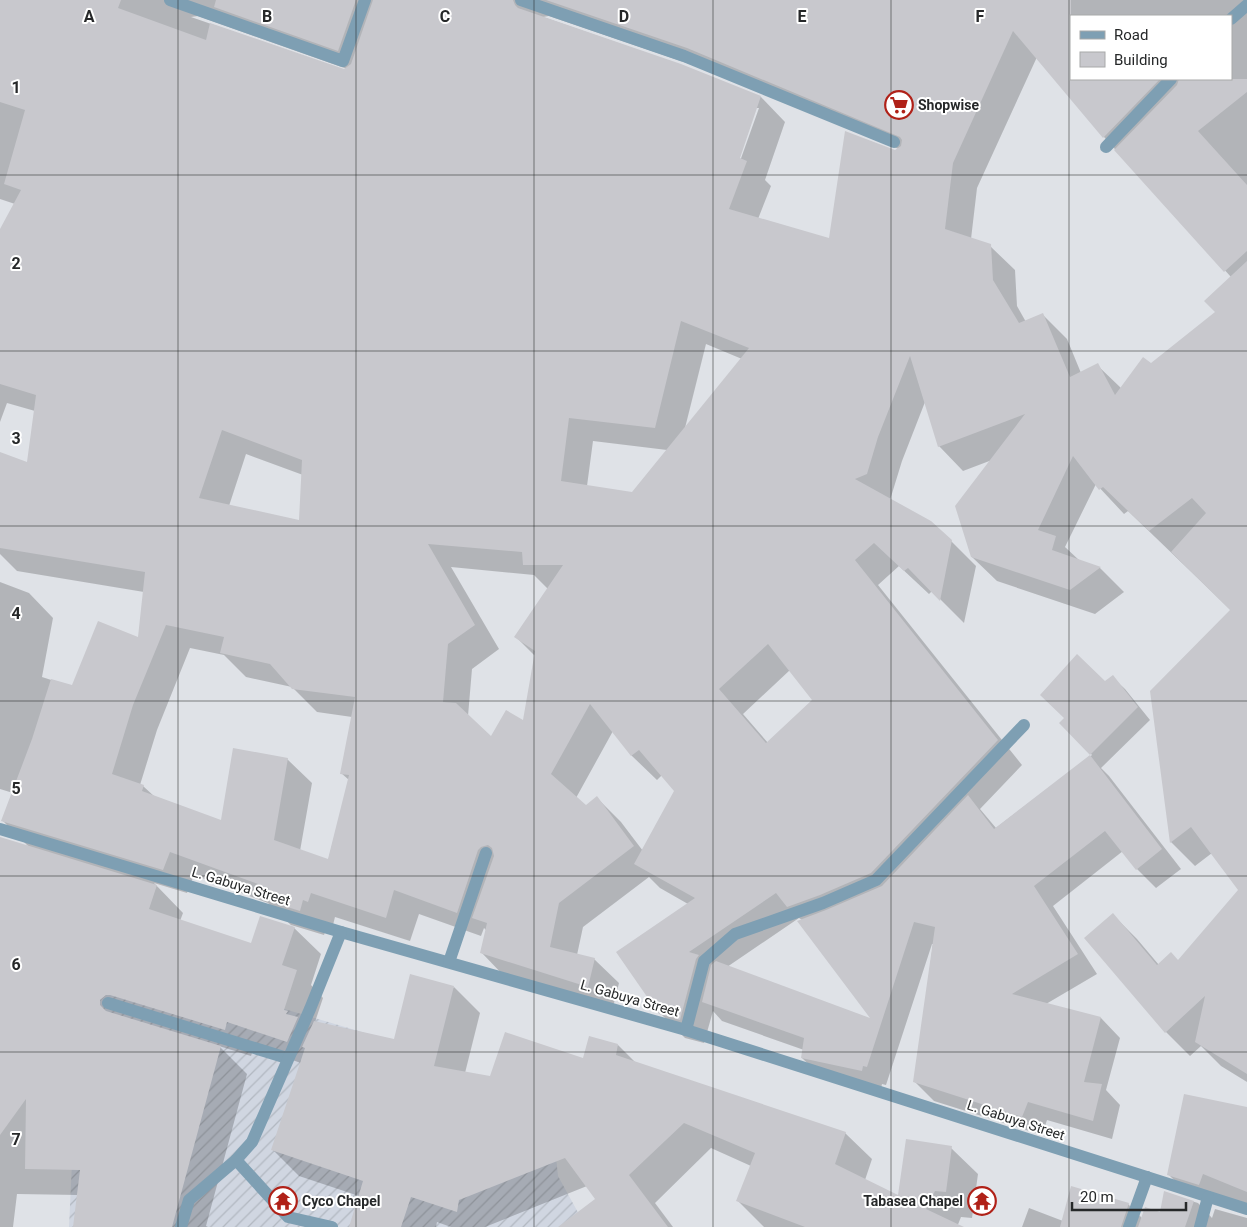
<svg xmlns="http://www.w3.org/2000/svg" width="1247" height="1227" font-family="Roboto,sans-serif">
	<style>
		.industrial { fill: url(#industrial-furrows) }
		.shadow { fill: #0003; fill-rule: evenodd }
		.building { fill: #c8c8cd; fill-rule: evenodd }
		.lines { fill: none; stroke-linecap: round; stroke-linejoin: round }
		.minor { stroke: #7e9fb3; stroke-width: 12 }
		.grid { fill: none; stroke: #262829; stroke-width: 1; stroke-opacity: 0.55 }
		.labels { text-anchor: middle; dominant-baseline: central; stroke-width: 4; stroke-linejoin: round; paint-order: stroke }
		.poi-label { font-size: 14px; font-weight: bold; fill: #262829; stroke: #fff; text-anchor: start }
		.street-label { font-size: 14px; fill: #262829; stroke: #fff }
		.grid-label { font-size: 16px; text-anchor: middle; font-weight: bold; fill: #262829; stroke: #fff; stroke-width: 4; stroke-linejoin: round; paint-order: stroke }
	</style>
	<defs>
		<pattern id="industrial-furrows" width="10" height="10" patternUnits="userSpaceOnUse" patternTransform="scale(1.25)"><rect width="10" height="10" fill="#d0d6e1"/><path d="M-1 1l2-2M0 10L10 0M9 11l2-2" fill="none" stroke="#b2b8c1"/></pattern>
	</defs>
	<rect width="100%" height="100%" fill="#dfe2e7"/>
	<polygon class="industrial" points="82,949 399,1043 455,1163 552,1118 558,1176 586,1227 69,1227"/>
	<g class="shadow">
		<path d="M0,0H1247V1082L1221,1066L1201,1046L1190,1056L1166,1032L1113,915L1137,939L1159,965L1179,961L1240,890L1212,853L1195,866L1171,842L1152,691L1236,615L1128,511L1124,514L1096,484L1065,547L1080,561L1100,568L1124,592L1095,614L997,581L972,557L992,460L963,471L939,446L925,402L902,461L890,500L951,541L976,566L964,623L932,591L929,594L899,566L878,585L1022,765L980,809L996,828L1092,755L1061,723L1112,677L1125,689L1150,720L1101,768L1109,776L1181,869L1156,888L1137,869L1123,851L1053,906L1097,974L1046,1004L1101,1018L1120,1038L1106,1090L1120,1105L1112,1139L1047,1120L1042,1135L934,1101L915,1082L933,944H932L886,1085L882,1084L881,1089L822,1077L802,1058L804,1050L722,1021L713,1011L704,1043L685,1038L660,1013L688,904L660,888L649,877L583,927L577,955L594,959L619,983L612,1011L505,977L481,952L487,931L484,928L481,936L419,914L410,941L335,917L333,925L328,924L324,935L291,925L321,954L311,985L323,998L315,1022L395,1040L454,987L480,1013L465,1073L491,1078L584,1060L618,1045L636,1063L845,1133L872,1159L865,1180L899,1197L951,1148L978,1174L972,1218L961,1217L957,1227H764L738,1201L751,1166L711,1148L655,1203L673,1227H581L597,1199L587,1186L485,1227H451L437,1222L436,1227H350L359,1196L299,1176L273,1150L301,1063L254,1047L251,1056L219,1046L247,1074L206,1226L208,1227H75L78,1195L17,1194L13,1227H0V838L29,847L3,821L13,793L0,789V582L29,593L53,618L42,677L73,687L139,639L144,592L17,571L0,554V507L28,464L35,411L7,403L0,422V232L15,204L0,199ZM198,16L347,69L344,70L191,17ZM549,16L713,72L901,150L891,151L830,240L758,219L771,186L765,180L785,122L761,97L681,65L543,17ZM1071,16H1231V79H1071ZM1037,57L1104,137L1231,277L1217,313L1121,388L1097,365L1081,373L1067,339L1043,315L1026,322L1017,306L1015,270L990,246L971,239L977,188ZM756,108H759L739,164L737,163ZM706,344L742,359L685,428ZM593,441L667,450L632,493L587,486ZM246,454L303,475L300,521L229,506ZM451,567L534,575L548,589L516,637L535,656L524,722L492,738L468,716L472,669L499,649ZM190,648L224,655L246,677L292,687L317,712L352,717L341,773L349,780L328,861L300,851L312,783L287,759L222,822L155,797L143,786L140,785L157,730ZM790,670L814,700L768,743L743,714ZM613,731L632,756L657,780L662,775L675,791L643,851L621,822L597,798L586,807L576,798ZM194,875L268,903L293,927L252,945L180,921L183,913L154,883L187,893ZM799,918L802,920L873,1020L727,967Z"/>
		<polygon points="1247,1108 1247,1211 1185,1191 1169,1175"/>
		<polygon points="1165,1193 1198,1203 1212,1218 1215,1209 1247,1218 1247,1227 1022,1227 1029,1208 1063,1221 1128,1204 1142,1218 1161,1213"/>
	</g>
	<g class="building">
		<path d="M0,0H121L118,8L206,40L210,23L344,69L351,64L373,0H513L515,5L518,8L681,64L761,96L740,158L747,161L729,209L829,238L845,131L895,150L901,146L902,140L900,137L687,48L546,0H1071V79H1160L1103,138L1013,31L953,163L945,229L991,244L993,280L1019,323L1043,313L1070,377L1098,363L1115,395L1143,357L1151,363L1215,312L1204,301L1247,261V1074L1195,1042L1205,996L1165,1033L1084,938L1113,913L1157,965L1171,952L1178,960L1238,890L1191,827L1170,843L1150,691L1230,610L1171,552L1206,513L1192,498L1149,531L1103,487L1099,490L1073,456L1038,530L1056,536L1052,550L1101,567L1070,590L971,557L955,506L1025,414L938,447L910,356L878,437L867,474L855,479L931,521L952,540L940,601L908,568L904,571L874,543L855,560L998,740L871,873L820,895L787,907L776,893L689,952L699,955L696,959L680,1020L659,1014L616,952L695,898L634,864L674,791L639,750L631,756L590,704L551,774L586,805L597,796L634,846L559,903L550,947L595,958L588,987L480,953L487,923L472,918L494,856L492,848L488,845L481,847L478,850L457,913L394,890L386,918L311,893L308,902L303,900L300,911L265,900L269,888L170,852L163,870L1,821L32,739L51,679L72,685L98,621L138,637L145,572L0,548V452L27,462L36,395L0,384V229L21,190L4,184L25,110L0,102ZM681,321L749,348L632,492L561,481L569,418L655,428ZM222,430L302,460L299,520L199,498ZM428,544L522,552L523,565H563L514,637L535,651L523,720L506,710L491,736L456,703L443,702L448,644L475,625ZM166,625L224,637L220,653L270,664L292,689L355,697L340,774L349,775L328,859L274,840L288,758L233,748L221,820L142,791L144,785L112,774L133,705ZM768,644L812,700L766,743L719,689Z"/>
		<polygon points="216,0 356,0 338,51 214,7"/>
		<polygon points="1179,79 1247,79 1247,92 1198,131 1247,185 1247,251 1224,272 1114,150 1177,85"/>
		<polygon points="1077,654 1105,681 1113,675 1138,707 1090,755 1059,723 1064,718 1040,695"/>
		<polygon points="1090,755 1162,849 1136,870 1105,831 1034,886 1078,954 1012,994 1101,1017 1084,1082 1102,1084 1093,1121 1028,1102 1022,1117 913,1082 935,927 914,922 867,1067 863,1066 862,1071 801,1058 804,1038 702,1002 711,965 716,961 870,1018 797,921 826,910 882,886 968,795 994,829"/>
		<polygon points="0,837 157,885 149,909 251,943 260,916 295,927 282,965 297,970 284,1010 288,1011 286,1014 298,1017 287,1042 227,1022 225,1030 110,995 106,995 100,1000 100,1005 106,1011 221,1046 172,1227 73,1227 80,1170 25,1169 26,1099 0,1135"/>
		<polygon points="410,974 454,986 434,1066 490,1076 505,1032 583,1058 589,1036 618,1044 616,1055 846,1132 835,1164 898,1195 906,1139 952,1146 946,1192 935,1191 926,1209 964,1227 805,1227 736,1201 755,1153 684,1123 629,1175 668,1227 558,1227 595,1199 565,1158 459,1200 457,1212 411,1197 401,1227 349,1227 363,1181 271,1150 305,1048 302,1047 314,1021 394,1039"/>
		<polygon points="1184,1094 1247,1107 1247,1192 1203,1174 1199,1185 1167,1175"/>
		<polygon points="1071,1186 1129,1203 1121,1227 1060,1227"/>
		<polygon points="1164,1191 1194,1201 1185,1227 1138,1227 1145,1207 1160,1212"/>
	</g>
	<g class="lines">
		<g class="minor">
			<polyline points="170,0 343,61 365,0"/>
			<polyline points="521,0 684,56 894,142"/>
			<polyline points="1231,19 1247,5"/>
			<polyline points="1106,147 1171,79"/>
			<polyline points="0,829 341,932 686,1030 1247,1209"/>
			<polyline points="449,962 486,853"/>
			<polyline points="108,1003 287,1058"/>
			<polyline points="686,1030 704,961 735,934 823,903 876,880 1024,725"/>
			<polyline points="236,1160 288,1217 332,1227"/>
			<polyline points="181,1227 189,1200 236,1160 252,1142 310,1009 341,932"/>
			<polyline points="1129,1227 1147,1177"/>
			<polyline points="1200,1227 1208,1197"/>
		</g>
	</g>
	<path class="grid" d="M178,0V1227M356,0V1227M534,0V1227M713,0V1227M891,0V1227M1069,0V1227M0,175H1247M0,351H1247M0,526H1247M0,701H1247M0,876H1247M0,1052H1247"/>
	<defs>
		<symbol id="supermarket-ring" viewBox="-11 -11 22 22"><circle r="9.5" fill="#fff" stroke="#b02118" stroke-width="1.5"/><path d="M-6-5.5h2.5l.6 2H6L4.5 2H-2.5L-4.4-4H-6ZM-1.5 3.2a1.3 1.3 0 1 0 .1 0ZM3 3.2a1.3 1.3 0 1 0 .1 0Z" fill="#b02118"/></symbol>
		<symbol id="temple-ring" viewBox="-11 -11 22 22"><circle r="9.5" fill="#fff" stroke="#b02118" stroke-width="1.5"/><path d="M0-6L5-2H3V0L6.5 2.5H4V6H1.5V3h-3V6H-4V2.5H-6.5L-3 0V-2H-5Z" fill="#b02118"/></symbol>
	</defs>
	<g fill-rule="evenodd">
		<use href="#supermarket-ring" x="883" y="89" width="32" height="32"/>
		<use href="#temple-ring" x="267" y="1185" width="32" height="32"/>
		<use href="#temple-ring" x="966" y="1185" width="32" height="32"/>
	</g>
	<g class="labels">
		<g class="poi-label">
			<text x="918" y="105">Shopwise</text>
			<text x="302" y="1201">Cyco Chapel</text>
			<text x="963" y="1201" text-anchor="end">Tabasea Chapel</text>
		</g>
		<g class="street-label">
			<text transform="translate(241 886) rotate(17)">L. Gabuya Street</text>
			<text transform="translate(630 998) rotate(16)">L. Gabuya Street</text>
			<text transform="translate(1016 1120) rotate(18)">L. Gabuya Street</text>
		</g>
	</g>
	<g class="grid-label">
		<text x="89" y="22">A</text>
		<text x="267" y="22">B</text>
		<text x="445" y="22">C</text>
		<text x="624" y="22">D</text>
		<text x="802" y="22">E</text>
		<text x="980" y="22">F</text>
		<text x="16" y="93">1</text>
		<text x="16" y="269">2</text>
		<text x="16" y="444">3</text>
		<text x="16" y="619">4</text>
		<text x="16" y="794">5</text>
		<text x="16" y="970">6</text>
		<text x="16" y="1145">7</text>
	</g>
	<rect x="1070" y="15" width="162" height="65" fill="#ffffff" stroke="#a8a9a9"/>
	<rect x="1080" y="31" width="25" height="8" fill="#7e9fb3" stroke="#a8a9a9"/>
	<text x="1114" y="40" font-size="15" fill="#262829">Road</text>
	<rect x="1080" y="52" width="25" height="15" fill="#c8c8cd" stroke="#a8a9a9"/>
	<text x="1114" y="65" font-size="15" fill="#262829">Building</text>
	<path d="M1072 1202v8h114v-8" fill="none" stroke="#262829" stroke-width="2.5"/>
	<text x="1080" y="1202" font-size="15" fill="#262829" stroke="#ffffff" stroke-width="4" paint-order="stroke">20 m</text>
</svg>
